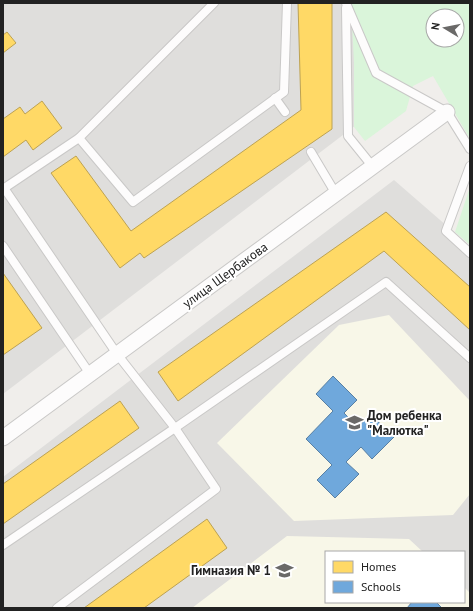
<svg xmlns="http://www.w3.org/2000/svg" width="473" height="611" font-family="'PT Sans',sans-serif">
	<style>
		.residential { fill: #dfdedc; fill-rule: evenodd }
		.education { fill: #f8f7e8 }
		.park { fill: #daf5da; fill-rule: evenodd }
		.homes { fill: #ffd966; stroke: #bda252 }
		.schools { fill: #6fa8dc; stroke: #5880a4 }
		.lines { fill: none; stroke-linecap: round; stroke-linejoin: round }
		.lane-casing { stroke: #c9c8c7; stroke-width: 10 }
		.street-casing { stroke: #c9c8c7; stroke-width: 17 }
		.lane { stroke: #fdfcfc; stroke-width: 8 }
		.street { stroke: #fdfcfc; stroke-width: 15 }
		.labels { text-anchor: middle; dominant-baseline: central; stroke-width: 4; stroke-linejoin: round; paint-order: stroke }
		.street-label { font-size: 13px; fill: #222; stroke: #fff }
		.poi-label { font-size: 13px; font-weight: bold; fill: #222; stroke: #fff; text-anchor: start }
	</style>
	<rect width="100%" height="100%" fill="#f0eeeb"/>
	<g class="residential">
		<polygon points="3,3 447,3 433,16 360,122 3,394"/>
		<path d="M394,180L470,246V608H3V477ZM326,552H464V602H326Z"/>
	</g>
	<g class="education">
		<polygon points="389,315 470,401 470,494 453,515 294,521 217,443 339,325"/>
		<polygon points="287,536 409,539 423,552 326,552 326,602 464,602 464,587 470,593 470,608 192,608"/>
	</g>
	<g class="park">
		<path d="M351,3H470V139L433,76L413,86L406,111L365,141L354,127V63ZM433,16H457V40H433Z"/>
		<polygon points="470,187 470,245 455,232"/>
	</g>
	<g class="homes">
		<polygon points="298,3 332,3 332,129 144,258 140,253 120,268 51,173 76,156 131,231 301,110"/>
		<polygon points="7,32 16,43 3,53 3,35"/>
		<polygon points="42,101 62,128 33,150 26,140 3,157 3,119 20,107 25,114"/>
		<polygon points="386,212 470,287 470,330 384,251 178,401 158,372"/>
		<polygon points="3,273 42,328 3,355"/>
		<polygon points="120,401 139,428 3,524 3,484"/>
		<polygon points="207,519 227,548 144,608 84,608"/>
	</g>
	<g class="schools">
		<polygon points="333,376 357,400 344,413 358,427 370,414 394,437 372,459 361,447 346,462 359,474 335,498 317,480 332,465 306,439 333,411 316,394"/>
		<polygon points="412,602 436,602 442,608 407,608"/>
	</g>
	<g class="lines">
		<defs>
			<g id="lane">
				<polyline points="346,3 376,73 447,112 470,149"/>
				<polyline points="346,8 348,136 373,167"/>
				<polyline points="275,98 285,112"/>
				<polyline points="79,138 133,202 284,92 287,3"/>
				<polyline points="311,152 336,194"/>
				<polyline points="470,166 446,231 470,253"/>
				<polyline points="4,188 117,354 175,428 386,282 470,358"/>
				<polyline points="3,189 79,138 214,3"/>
				<polyline points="3,246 90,374"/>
				<polyline points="3,545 175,428 216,489 57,608"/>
			</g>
			<polyline id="street" points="3,438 447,112"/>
		</defs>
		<use href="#lane" class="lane-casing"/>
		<use href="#street" class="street-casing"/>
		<use href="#lane" class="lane"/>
		<use href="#street" class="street"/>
	</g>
	<defs>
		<symbol id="school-bare" viewBox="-9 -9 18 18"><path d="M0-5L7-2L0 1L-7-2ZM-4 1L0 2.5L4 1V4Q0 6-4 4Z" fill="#6a6968" stroke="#fff" stroke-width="2.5" paint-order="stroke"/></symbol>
	</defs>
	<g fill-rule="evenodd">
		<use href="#school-bare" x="342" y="410" width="25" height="25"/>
		<use href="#school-bare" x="272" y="558" width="25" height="25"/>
	</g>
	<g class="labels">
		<g class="street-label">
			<text transform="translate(225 275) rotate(-36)">улица Щербакова</text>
		</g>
		<g class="poi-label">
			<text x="367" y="415">Дом ребенка<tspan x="367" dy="15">"Малютка"</tspan></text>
			<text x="271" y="570" text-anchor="end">Гимназия № 1</text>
		</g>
	</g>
	<rect width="473" height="611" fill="none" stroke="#222222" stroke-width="8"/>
	<rect x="325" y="551" width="140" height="52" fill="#ffffff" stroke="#a7a7a7"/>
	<rect x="333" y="561" width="20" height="12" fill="#ffd966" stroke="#a7a7a7"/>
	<text x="361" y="571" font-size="12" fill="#222222">Homes</text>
	<rect x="333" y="581" width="20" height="12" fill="#6fa8dc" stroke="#a7a7a7"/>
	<text x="361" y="591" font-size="12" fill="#222222">Schools</text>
	<g transform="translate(445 28) rotate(280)"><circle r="19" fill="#ffffff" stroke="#a7a7a7"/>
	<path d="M0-3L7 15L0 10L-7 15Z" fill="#6a6968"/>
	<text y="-6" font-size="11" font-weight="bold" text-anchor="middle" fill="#222222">N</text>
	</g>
</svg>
